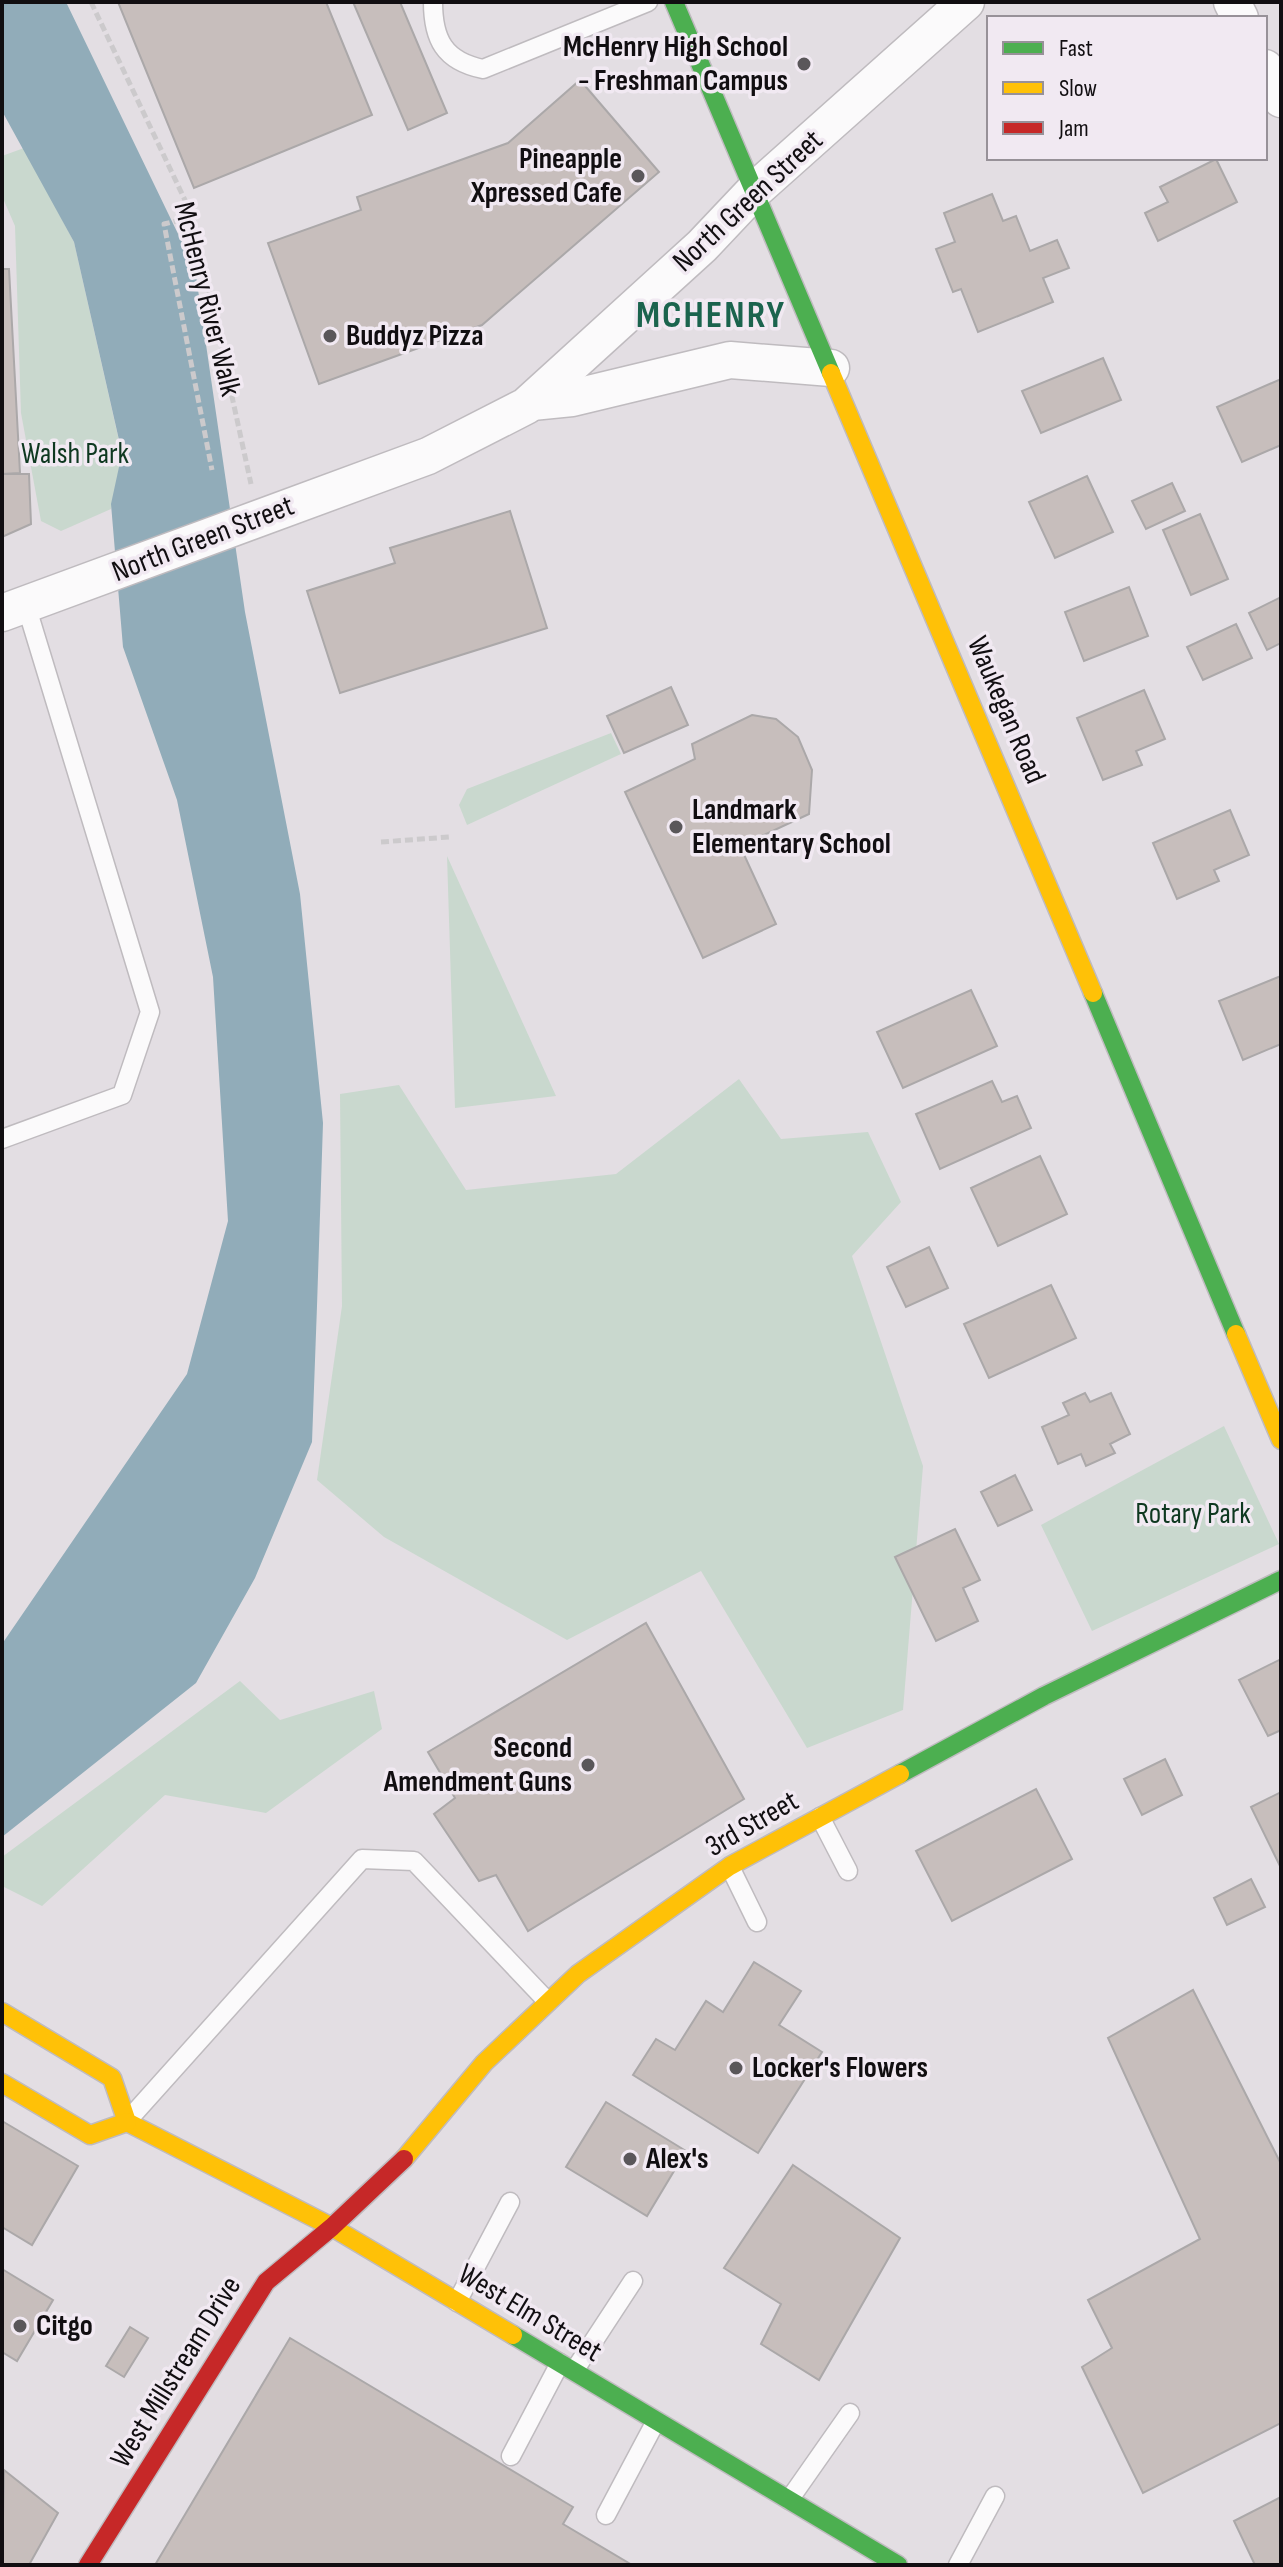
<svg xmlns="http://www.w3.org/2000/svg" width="1283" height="2567" font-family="'Sofia Sans Condensed',sans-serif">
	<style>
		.green { fill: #c9d8ce }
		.water { fill: #91acb9 }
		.building { fill: #c7bebc; stroke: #aba8a9; stroke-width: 2 }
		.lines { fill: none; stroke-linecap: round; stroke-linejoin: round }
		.lane-casing { stroke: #bfbbbf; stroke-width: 21 }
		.street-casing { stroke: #bfbbbf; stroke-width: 39 }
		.fast-casing { stroke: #bfbbbf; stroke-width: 21 }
		.slow-casing { stroke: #bfbbbf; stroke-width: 21 }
		.jam-casing { stroke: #bfbbbf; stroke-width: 21 }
		.path { stroke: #cccacc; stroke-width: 5; stroke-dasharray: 8 4; stroke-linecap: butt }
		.lane { stroke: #fbfafb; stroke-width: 18 }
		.street { stroke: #fbfafb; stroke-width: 36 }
		.fast { stroke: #4caf50; stroke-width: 18 }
		.slow { stroke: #ffc107; stroke-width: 18 }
		.jam { stroke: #c62828; stroke-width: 18 }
		.poi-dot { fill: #5a575a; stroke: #f1e9f2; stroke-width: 3 }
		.labels { text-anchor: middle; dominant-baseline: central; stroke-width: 7; stroke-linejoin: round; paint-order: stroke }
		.poi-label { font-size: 30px; font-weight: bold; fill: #110e11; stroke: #f1e9f2; text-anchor: start }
		.street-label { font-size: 30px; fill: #110e11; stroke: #f1e9f2 }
		.park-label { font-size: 30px; fill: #0e3820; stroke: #f1e9f2 }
		.district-label { font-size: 38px; font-weight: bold; letter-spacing: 2px; fill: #1b644e; stroke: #f1e9f2 }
	</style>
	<rect width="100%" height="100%" fill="#e3dee3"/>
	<g class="green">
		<polygon points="24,148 74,242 122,454 111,509 61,531 41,521 21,413 15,226 2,196 2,156"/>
		<polygon points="611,733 621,754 467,825 459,805 467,789"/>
		<polygon points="447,856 556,1096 455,1108"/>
		<polygon points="739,1079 781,1139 868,1132 901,1202 852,1256 923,1466 903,1710 807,1748 701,1571 567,1640 384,1537 317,1480 342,1306 340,1094 399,1085 466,1190 616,1174"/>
		<polygon points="1224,1426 1279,1544 1092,1631 1041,1525"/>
		<polygon points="240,1681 280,1720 374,1691 382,1729 266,1813 165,1795 42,1906 2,1886 2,1857"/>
	</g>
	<polygon class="water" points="2,2 66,2 195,269 245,612 300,894 323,1123 317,1306 312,1442 255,1578 196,1683 2,1837 2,1644 187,1374 228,1221 213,977 177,800 123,647 111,504 122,453 74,242 2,111"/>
	<g class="building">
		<polygon points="118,2 326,2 372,115 194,188"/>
		<polygon points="353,2 400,2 447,113 408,130"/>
		<polygon points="580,80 659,172 482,325 319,384 268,243 361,210 357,197 508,143"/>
		<polygon points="1216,159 1237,202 1158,241 1145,213 1168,202 1160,187"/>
		<polygon points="992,194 1003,221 1016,216 1030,251 1057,240 1069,268 1043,278 1053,302 978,332 961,289 953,292 936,249 955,242 944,213"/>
		<polygon points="2,269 9,269 20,473 2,474"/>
		<polygon points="1103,358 1121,400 1041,433 1022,391"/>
		<polygon points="1281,379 1281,445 1242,462 1217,407"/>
		<polygon points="2,474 29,474 31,524 2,537"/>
		<polygon points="1087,476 1113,532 1055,558 1029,502"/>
		<polygon points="1172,483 1185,511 1146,529 1132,501"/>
		<polygon points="510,511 547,628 340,693 307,591 395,563 390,548"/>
		<polygon points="1200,514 1228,579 1191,595 1163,530"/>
		<polygon points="1129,587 1148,636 1084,661 1065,612"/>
		<polygon points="1281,597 1281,643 1267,650 1249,613"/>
		<polygon points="1236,624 1252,658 1203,680 1187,647"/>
		<polygon points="671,687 688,725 624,753 607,716"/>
		<polygon points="1144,690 1165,739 1136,751 1142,765 1103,780 1077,718"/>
		<polygon points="752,715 776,719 798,737 812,770 809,814 740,846 776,924 703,958 625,792 695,759 692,744"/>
		<polygon points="1230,810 1249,855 1214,870 1219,881 1177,899 1153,843"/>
		<polygon points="1281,976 1281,1044 1243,1060 1219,1001"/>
		<polygon points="971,990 997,1046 903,1088 877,1032"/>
		<polygon points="992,1081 1002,1102 1017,1096 1031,1128 940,1169 916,1114"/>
		<polygon points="1040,1156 1067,1214 998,1246 971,1188"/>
		<polygon points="929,1247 948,1288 906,1307 887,1267"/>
		<polygon points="1051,1285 1076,1338 989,1378 964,1324"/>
		<polygon points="1085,1393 1090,1402 1111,1393 1130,1434 1110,1444 1115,1453 1086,1466 1081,1454 1058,1464 1042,1427 1069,1415 1063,1403"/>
		<polygon points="1015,1475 1032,1510 998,1526 981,1492"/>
		<polygon points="955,1529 980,1580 963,1588 978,1621 936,1641 895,1557"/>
		<polygon points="646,1623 744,1799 528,1931 496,1875 479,1881 434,1814 455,1798 428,1752"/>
		<polygon points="1281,1659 1281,1730 1268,1736 1239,1680"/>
		<polygon points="1165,1759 1182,1795 1142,1815 1124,1779"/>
		<polygon points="1036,1789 1072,1859 952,1921 916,1851"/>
		<polygon points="1281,1792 1281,1868 1251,1807"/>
		<polygon points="1251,1879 1265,1907 1227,1925 1214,1898"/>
		<polygon points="754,1962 801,1991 779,2025 822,2052 758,2153 633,2075 656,2039 675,2050 706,2001 723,2012"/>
		<polygon points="1193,1990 1281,2164 1281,2423 1143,2493 1082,2367 1112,2348 1088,2300 1200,2239 1108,2038"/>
		<polygon points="606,2102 686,2151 647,2216 566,2167"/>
		<polygon points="2,2121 78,2166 32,2245 2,2227"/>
		<polygon points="793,2165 900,2238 819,2380 761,2344 781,2304 724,2268"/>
		<polygon points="2,2269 53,2300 17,2361 2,2352"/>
		<polygon points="130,2327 148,2338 124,2377 106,2366"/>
		<polygon points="290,2338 573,2507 563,2524 632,2565 155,2565"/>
		<polygon points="4,2470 58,2513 29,2565 2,2565"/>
		<polygon points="1281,2497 1281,2565 1255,2565 1234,2521"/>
	</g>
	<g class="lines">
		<defs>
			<g id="lane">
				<path d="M433,2C433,39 444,61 483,69L648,2"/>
				<polyline points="2,1139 122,1095 150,1012 26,605"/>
				<polyline points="820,1817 848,1871"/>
				<polyline points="730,1867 757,1922"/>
				<polyline points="129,2119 362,1859 414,1861 548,2002"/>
				<polyline points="457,2302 510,2202"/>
				<polyline points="574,2371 633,2281"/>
				<polyline points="511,2456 560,2363"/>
				<polyline points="789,2500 850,2413"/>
				<polyline points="606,2515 656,2421"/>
				<polyline points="958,2565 995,2496"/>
			</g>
			<g id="street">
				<polyline points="1232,2 1240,18"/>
				<polyline points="1265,68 1281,99"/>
				<polyline points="532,402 572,398 730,360 831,368"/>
				<polyline points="2,613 428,456 526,406 702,246 754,191 966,2"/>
			</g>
			<g id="fast">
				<polyline points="674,2 831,373"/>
				<polyline points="1093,993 1236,1334"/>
				<polyline points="900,1774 1044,1696 1281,1580"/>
				<polyline points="513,2335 898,2565"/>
			</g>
			<g id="slow">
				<polyline points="831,373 1093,993"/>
				<polyline points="1236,1334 1281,1440"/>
				<polyline points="2,2012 112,2078 127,2122 332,2227 513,2335"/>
				<polyline points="2,2083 90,2135 127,2122"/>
				<polyline points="404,2159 484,2063 578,1974 730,1866 900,1774"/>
			</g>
			<polyline id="jam" points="88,2565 266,2282 332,2227 404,2159"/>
		</defs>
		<use href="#lane" class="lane-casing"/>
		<use href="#street" class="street-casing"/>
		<use href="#fast" class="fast-casing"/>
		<use href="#slow" class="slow-casing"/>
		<use href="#jam" class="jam-casing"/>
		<g class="path">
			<polyline points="91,2 193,217 251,484"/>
			<polyline points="193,217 164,224 212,470"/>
			<polyline points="381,842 449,837"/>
		</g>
		<use href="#lane" class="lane"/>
		<use href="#street" class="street"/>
		<use href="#fast" class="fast"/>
		<use href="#slow" class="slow"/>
		<use href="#jam" class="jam"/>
	</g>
	<g class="poi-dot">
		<circle cx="804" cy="64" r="8"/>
		<circle cx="638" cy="176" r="8"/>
		<circle cx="330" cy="336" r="8"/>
		<circle cx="676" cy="827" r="8"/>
		<circle cx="588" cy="1765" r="8"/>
		<circle cx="736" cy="2068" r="8"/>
		<circle cx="630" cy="2159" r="8"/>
		<circle cx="20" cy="2326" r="8"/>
	</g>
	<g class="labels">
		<g class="poi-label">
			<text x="788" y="47" text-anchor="end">McHenry High School<tspan x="788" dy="34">- Freshman Campus</tspan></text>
			<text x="622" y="159" text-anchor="end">Pineapple<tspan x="622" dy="34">Xpressed Cafe</tspan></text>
			<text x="346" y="336">Buddyz Pizza</text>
			<text x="692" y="810">Landmark<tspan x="692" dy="34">Elementary School</tspan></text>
			<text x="572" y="1748" text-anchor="end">Second<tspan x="572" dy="34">Amendment Guns</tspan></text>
			<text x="752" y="2068">Locker's Flowers</text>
			<text x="646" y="2159">Alex's</text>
			<text x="36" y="2326">Citgo</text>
		</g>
		<g class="street-label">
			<text transform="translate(748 201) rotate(-43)">North Green Street</text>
			<text transform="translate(207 299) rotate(76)">McHenry River Walk</text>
			<text transform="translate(203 539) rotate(-21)">North Green Street</text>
			<text transform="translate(1006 710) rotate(67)">Waukegan Road</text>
			<text transform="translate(752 1824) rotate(-30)">3rd Street</text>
			<text transform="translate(530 2313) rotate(31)">West Elm Street</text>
			<text transform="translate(176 2372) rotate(-58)">West Millstream Drive</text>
		</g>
		<g class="park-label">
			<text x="75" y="454">Walsh Park</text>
			<text x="1193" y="1514">Rotary Park</text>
		</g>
		<g class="district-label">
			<text x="711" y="315">MCHENRY</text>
		</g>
	</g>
	<rect width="1283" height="2567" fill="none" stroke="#110e11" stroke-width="8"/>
	<rect x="987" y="16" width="280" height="144" fill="#f1e9f2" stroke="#979198" stroke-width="2"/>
	<rect x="1003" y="42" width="40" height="12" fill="#4caf50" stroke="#979198" stroke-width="2"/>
	<text x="1059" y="56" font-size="24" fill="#110e11">Fast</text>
	<rect x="1003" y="82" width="40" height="12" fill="#ffc107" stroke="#979198" stroke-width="2"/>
	<text x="1059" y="96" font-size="24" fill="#110e11">Slow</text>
	<rect x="1003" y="122" width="40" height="12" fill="#c62828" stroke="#979198" stroke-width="2"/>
	<text x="1059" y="136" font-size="24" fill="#110e11">Jam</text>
</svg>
